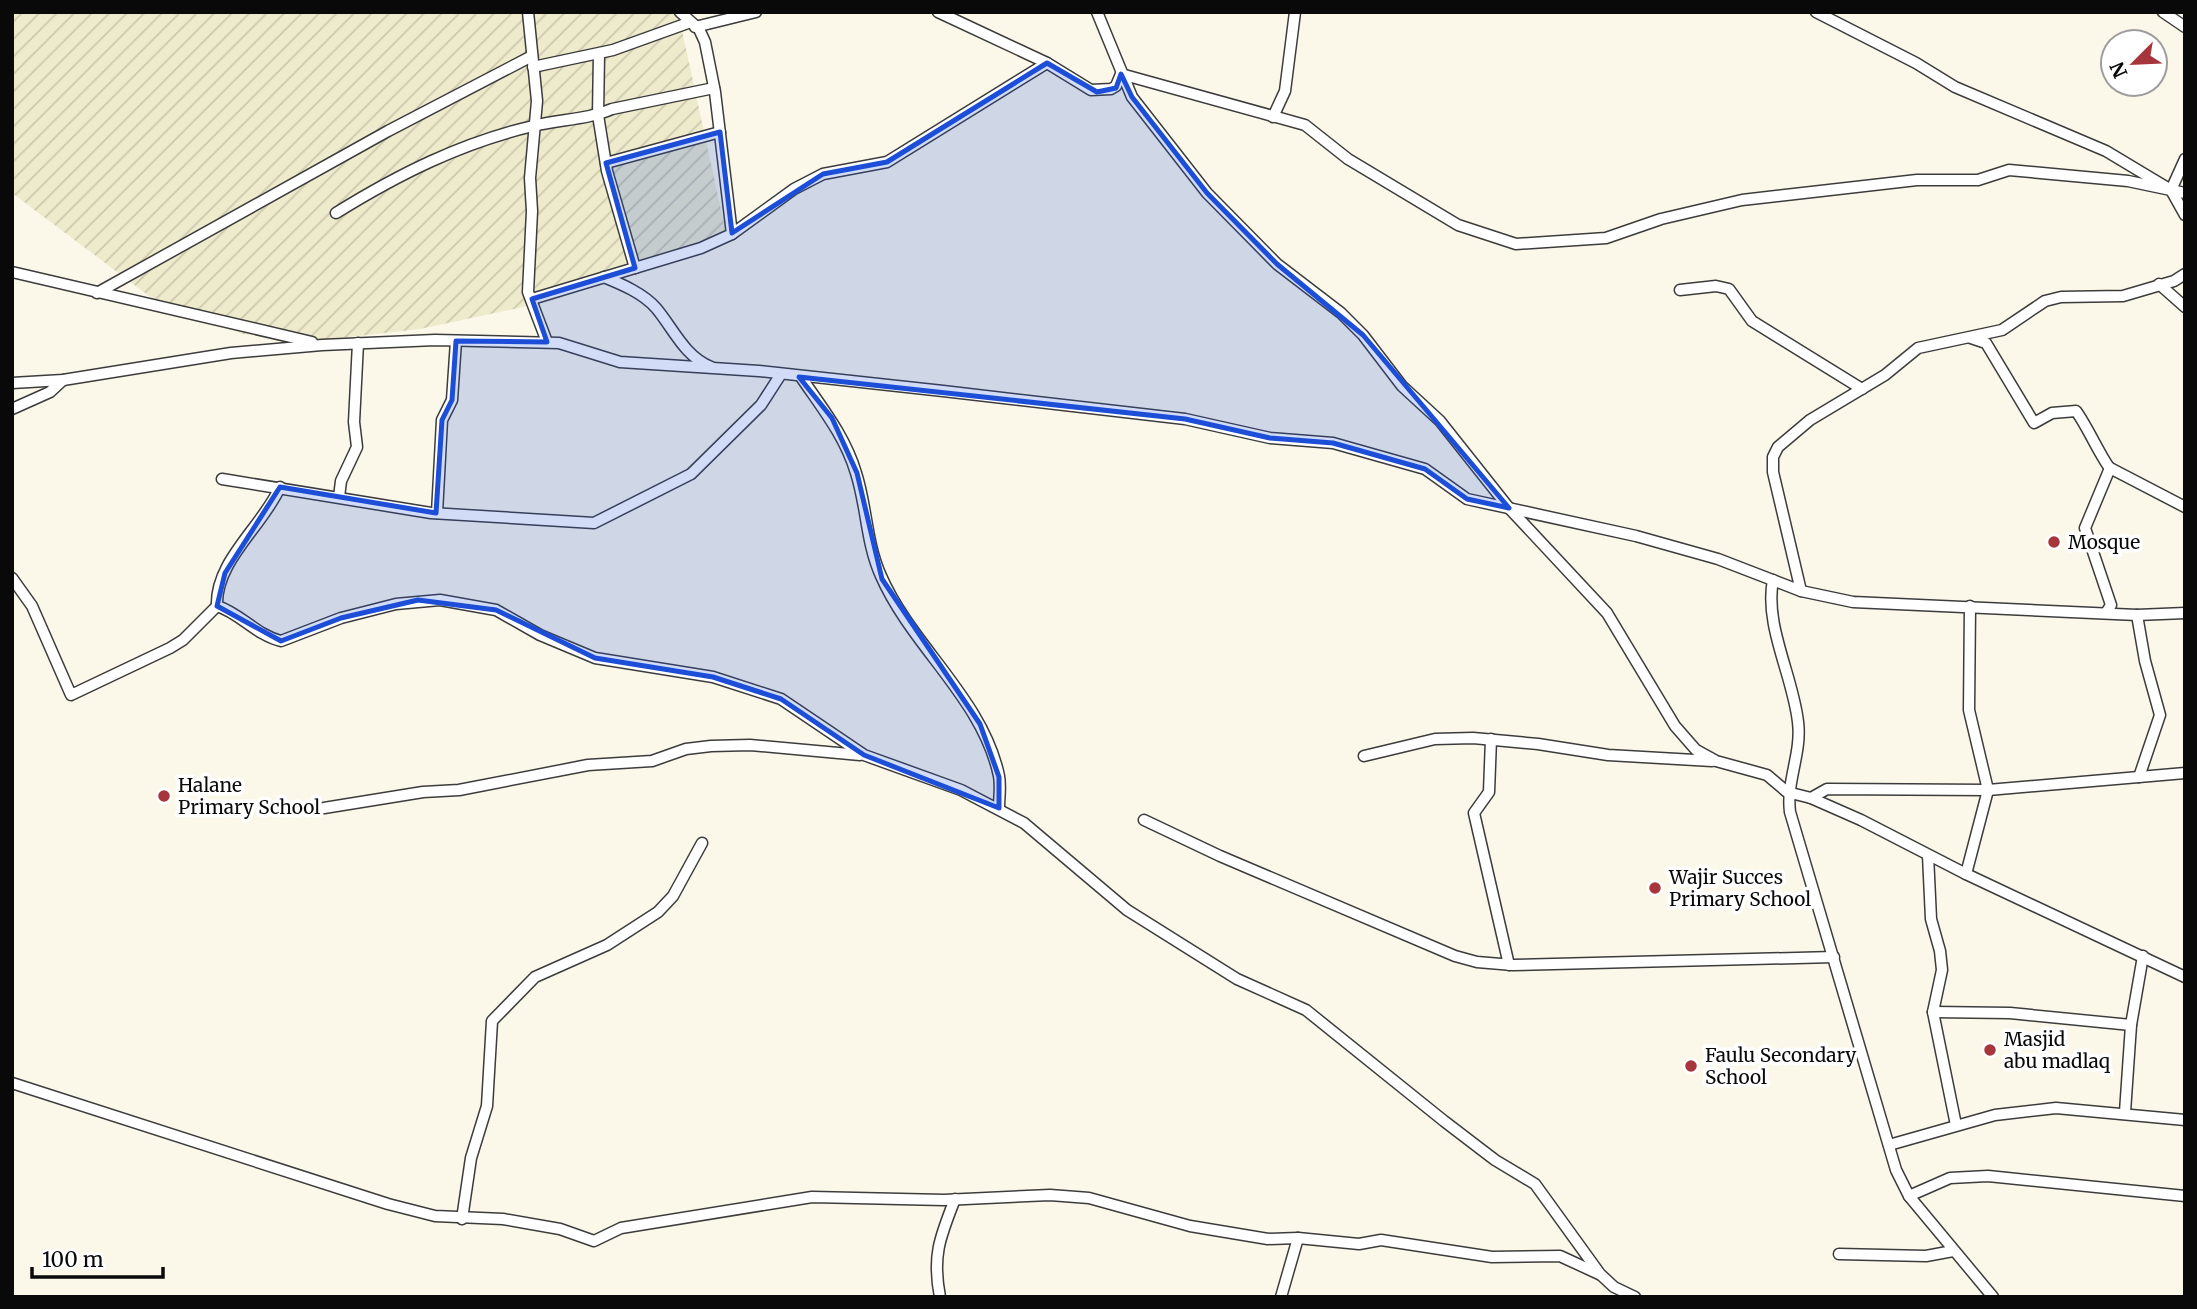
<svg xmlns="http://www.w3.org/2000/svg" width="2197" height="1309" font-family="Merriweather,serif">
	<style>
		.farmland { fill: url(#farmland-furrows) }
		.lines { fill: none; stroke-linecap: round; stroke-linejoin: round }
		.minor-casing { stroke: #3c3c3c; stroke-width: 13 }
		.minor { stroke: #fff; stroke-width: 10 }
		.marked { fill: #1d4ed8; fill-opacity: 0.2; stroke: #1d4ed8; stroke-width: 5; stroke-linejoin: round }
		.poi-dot { fill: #a6353c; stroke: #fff; stroke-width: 2.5 }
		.labels { text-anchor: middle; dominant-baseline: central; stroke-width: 7; stroke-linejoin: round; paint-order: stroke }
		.poi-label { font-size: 19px; fill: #090909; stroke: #fff; text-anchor: start }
	</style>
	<defs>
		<pattern id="farmland-furrows" width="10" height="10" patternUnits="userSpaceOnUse" patternTransform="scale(1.75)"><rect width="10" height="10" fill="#eeebcc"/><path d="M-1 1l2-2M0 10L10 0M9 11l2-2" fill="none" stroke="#cbc8ae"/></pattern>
	</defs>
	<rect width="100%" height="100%" fill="#fcf8e9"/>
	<polygon class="farmland" points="12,12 678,12 726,233 551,301 420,329 305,342 243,334 161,305 12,193"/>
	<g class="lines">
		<defs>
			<g id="minor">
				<polyline points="528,12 537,101 530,178 532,211 528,292 547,342"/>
				<polyline points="680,12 699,29 705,42 715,92 732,234"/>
				<polyline points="938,12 1047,63 1091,90 1111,89 1116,86 1121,74 1305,125 1348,159 1458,225 1516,244 1606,238 1661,219 1742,200 1917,180 1978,180 2009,170 2128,181 2185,193"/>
				<polyline points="1097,12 1132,97 1207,193 1277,264 1341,313 1363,335 1402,386 1440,421 1509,508 1607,613 1675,726 1696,750 1716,761 1767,775 1787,792 1811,798 1861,820 1966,874 2185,977"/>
				<polyline points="1816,12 1916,63 1955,87 2106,151 2171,190 2185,215"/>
				<polyline points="2163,12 2185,27"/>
				<polyline points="695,27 756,12"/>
				<polyline points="599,54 598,115 607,171 635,268"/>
				<polyline points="533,67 613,50 688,23"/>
				<polyline points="1273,117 1285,91 1295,12"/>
				<polyline points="606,163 720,132"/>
				<polyline points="2171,190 2185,159"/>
				<path d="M336,213C399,174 461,143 533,126C560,119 587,120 612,109L714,88"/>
				<polyline points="12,272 312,342"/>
				<path d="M604,277C621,284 643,293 656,308C673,328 684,356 711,367"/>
				<polyline points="2159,284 2185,307"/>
				<polyline points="1680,290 1716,286 1729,289 1752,321 1862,389"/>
				<polyline points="97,293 388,131 532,56"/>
				<polyline points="532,299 701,248 732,234 794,189 823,174 887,162 1047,63"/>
				<path d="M1971,338L1986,343L2034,423L2052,413L2076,411C2086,424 2104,463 2110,468"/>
				<path d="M801,377C822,408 845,436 856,473C867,507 866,543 881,576C912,647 983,699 999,776C1001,786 999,798 999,808"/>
				<polyline points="12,383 63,380 231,353 322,345 435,340 559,343 620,362 759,371 943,391 1185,419 1270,438 1333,443 1425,469 1467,499 1636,536 1718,559 1801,591 1853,602 2137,615 2185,613"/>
				<polyline points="12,409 50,392 63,380"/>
				<polyline points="222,479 431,513 594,523 691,474 761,405 781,374"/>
				<polyline points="339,497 341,481 357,447 354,422 358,343"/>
				<polyline points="437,513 442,420 452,400 456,341"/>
				<path d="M12,578L32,606L71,695L170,648L183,640L217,606C240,613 256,635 281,641L341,618L396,604L440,600L496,610L540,635L595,658L713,677L781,699L864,755L961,790L1024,823L1127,910L1237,979L1306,1010L1444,1121L1495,1160L1535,1184L1600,1274L1614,1287L1635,1297"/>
				<path d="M1773,580C1764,625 1793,676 1798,722C1802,753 1786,781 1790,812L1896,1170L1909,1196L1993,1297"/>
				<polyline points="1801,591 1773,472 1773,457 1778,447 1810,420 1885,375 1918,348 2002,330 2045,301 2061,297 2123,296 2174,281 2185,274"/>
				<path d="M217,606C215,561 263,526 280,487"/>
				<polyline points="2106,613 2111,605 2085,528 2110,468 2185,507"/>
				<polyline points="2137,615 2145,661 2160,715 2139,777"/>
				<polyline points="1491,739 1489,792 1474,813 1509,965"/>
				<polyline points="1364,756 1435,739 1473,738 1538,744 1608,755 1712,761"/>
				<polyline points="1811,798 1827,789 1988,790 2185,773"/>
				<polyline points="324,808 423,792 459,790 588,765 652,761 686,749 711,746 750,745 860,755"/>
				<polyline points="1144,820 1220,856 1455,956 1477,962 1513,965 1834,957"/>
				<polyline points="1928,855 1931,919 1940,951 1942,970 1933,1012 1956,1125"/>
				<polyline points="1966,874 1988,790 1969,710 1970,606"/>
				<polyline points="1933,1012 2010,1013 2131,1025 2143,956"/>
				<polyline points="12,1083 388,1204 435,1216 503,1219 560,1229 594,1241 621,1228 812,1197 944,1200 1050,1195 1089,1198 1190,1226 1268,1239 1298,1238 1359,1244 1381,1240 1492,1257 1560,1256 1599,1274"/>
				<polyline points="2125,1112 2131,1025"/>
				<polyline points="1889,1145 1995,1115 2056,1108 2185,1120"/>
				<polyline points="1909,1196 1950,1178 1988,1176 2185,1196"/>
				<polyline points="462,1219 471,1158 487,1106 492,1021 535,977 607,945 658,912 673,896 702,843"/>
				<polyline points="1839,1254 1926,1256 1953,1251"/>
				<path d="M940,1297C932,1256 940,1237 955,1199"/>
				<polyline points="1281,1297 1298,1238"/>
			</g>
		</defs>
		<use href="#minor" class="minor-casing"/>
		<use href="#minor" class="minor"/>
	</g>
	<path class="marked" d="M1047,63L1097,92L1116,88L1121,74L1132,97L1207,193L1277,264L1363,335L1509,508L1467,499L1425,469L1333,443L1270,438L1185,419L799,377L832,418L857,473L882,579L980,724L999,777V808L864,755L781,699L713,677L595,658L496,610L418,600L341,618L281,641L217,606L225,573L280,487L436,513L442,420L452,400L456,341L547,342L532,299L635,268L606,163L720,132L732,233L823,174L887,162Z"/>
	<g class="poi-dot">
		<circle cx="2054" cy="542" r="7"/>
		<circle cx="164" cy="796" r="7"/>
		<circle cx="1655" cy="888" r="7"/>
		<circle cx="1990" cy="1050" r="7"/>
		<circle cx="1691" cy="1066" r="7"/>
	</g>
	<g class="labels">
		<g class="poi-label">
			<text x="2068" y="542">Mosque</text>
			<text x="178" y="785">Halane<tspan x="178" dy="22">Primary School</tspan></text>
			<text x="1669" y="877">Wajir Succes<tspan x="1669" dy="22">Primary School</tspan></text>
			<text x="2004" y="1039">Masjid<tspan x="2004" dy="22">abu madlaq</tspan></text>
			<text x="1705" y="1055">Faulu Secondary<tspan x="1705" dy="22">School</tspan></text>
		</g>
	</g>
	<rect width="2197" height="1309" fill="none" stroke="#090909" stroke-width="28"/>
	<g transform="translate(2134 63) rotate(246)"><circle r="33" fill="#ffffff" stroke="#9d9d9d" stroke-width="2"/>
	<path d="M0-5L12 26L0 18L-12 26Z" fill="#a6353c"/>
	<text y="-10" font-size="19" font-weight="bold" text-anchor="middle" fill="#090909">N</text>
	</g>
	<path d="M32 1267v10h131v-10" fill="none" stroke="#090909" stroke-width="3.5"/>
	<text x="42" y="1267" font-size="21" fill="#090909" stroke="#ffffff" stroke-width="5" paint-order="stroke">100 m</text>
</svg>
